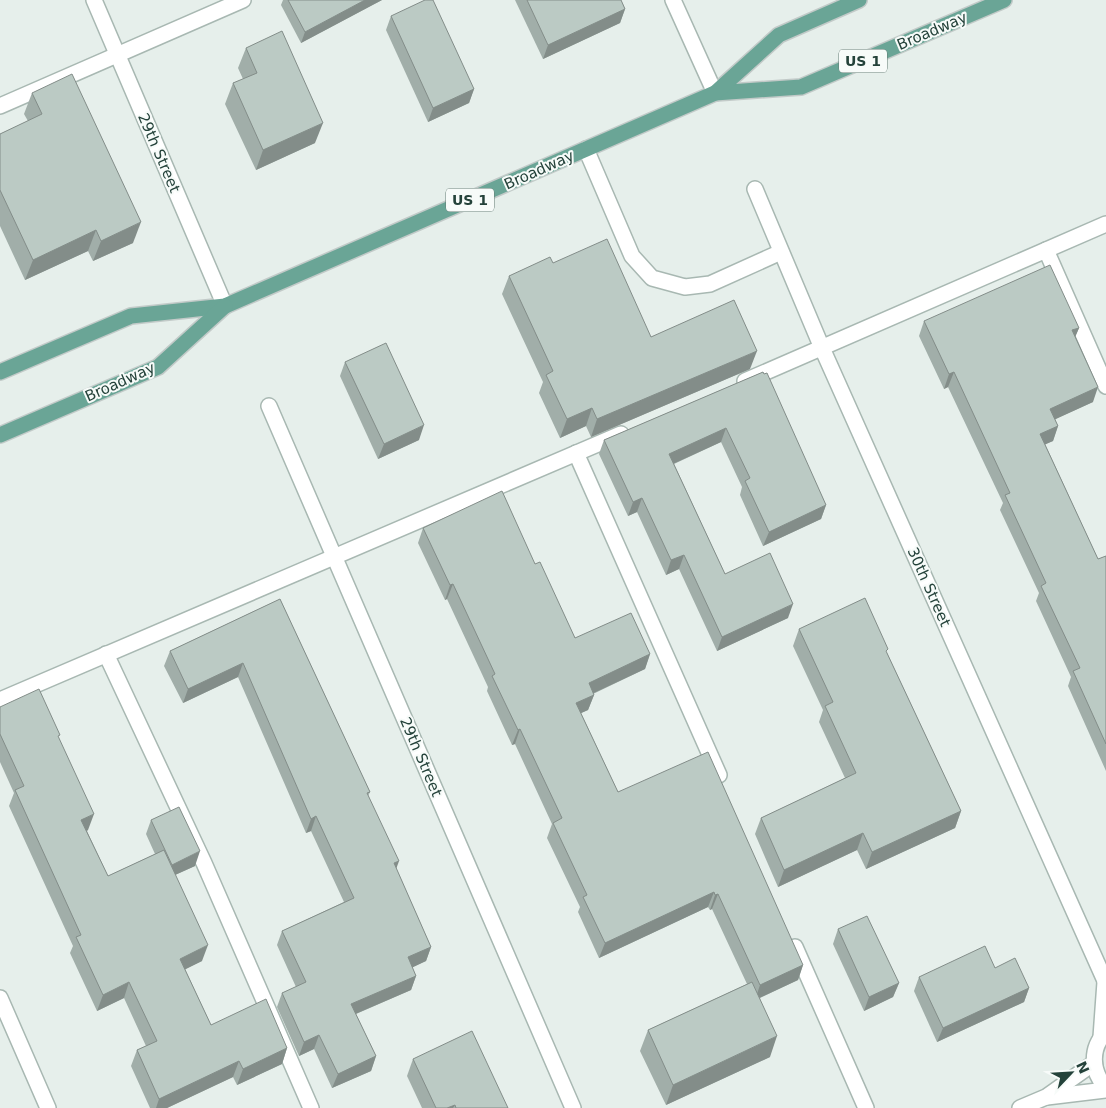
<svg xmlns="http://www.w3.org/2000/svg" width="1106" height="1108" font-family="'DejaVu Sans',sans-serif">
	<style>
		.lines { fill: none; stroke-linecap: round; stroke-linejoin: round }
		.service-casing { stroke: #a8b8b2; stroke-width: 18 }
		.minor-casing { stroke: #a8b8b2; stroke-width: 18 }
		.primary-casing { stroke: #c2cac8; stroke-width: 18 }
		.service { stroke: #fff; stroke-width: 15 }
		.minor { stroke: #fff; stroke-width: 15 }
		.primary { stroke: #6aa596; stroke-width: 15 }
		.wall { fill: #a1aea9 }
		.shaded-wall { fill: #838d89 }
		.building { fill: #bbcac4; stroke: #838d89 }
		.labels { text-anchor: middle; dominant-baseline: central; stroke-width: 4; stroke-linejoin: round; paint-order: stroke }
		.shield { fill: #f7fbf9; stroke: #637a73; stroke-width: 1 }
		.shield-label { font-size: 14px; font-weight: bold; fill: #24423a }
		.street-label { font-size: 15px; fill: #24423a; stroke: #f7fbf9 }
	</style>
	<rect width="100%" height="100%" fill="#e6efeb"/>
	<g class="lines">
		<defs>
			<g id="service">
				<polyline points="0,106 243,0"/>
				<polyline points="586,149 632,256 652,278 685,287 710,284 781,252"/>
				<polyline points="1046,250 1106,386"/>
				<polyline points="745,381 1106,224"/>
				<polyline points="576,453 719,775"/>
				<polyline points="106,654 204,863 311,1108"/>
				<polyline points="0,700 621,434"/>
				<polyline points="795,947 866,1108"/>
			</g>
			<g id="minor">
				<polyline points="94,0 225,306"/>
				<polyline points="673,0 715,93"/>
				<polyline points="755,189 822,348 1106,983"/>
				<polyline points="269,406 573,1108"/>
				<polyline points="0,998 48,1108"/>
				<path d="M1106,1032C1090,1048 1091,1071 1106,1088"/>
				<polyline points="1101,1037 1105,982"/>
				<polyline points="1047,1097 1106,1090"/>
				<polyline points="1020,1108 1046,1097 1094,1063"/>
			</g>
			<g id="primary">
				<polyline points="715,93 801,87 1004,0"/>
				<polyline points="0,372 131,316 225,306 715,93 779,35 859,0"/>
				<polyline points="0,435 158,367 225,306"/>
			</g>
		</defs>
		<use href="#service" class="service-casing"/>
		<use href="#minor" class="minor-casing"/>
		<use href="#primary" class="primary-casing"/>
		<use href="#service" class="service"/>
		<use href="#minor" class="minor"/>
		<use href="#primary" class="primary"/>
	</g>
	<g class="wall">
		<polygon points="283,0 382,0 301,43 281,5"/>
		<polygon points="515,0 621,0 625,9 620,23 543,59"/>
		<polygon points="391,16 474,89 469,103 428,122 386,30"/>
		<polygon points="246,48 315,143 256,170 225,104 233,83 243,79 238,68"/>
		<polygon points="32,93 133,243 93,261 88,251 25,280 0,226 0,134 28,121 24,114"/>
		<polygon points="553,263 651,337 750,369 591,437 586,426 560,438 539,393 543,382 502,294 509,276"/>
		<polygon points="924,321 1079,328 1075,337 1093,402 1055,419 1058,426 1053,441 1045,444 1098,559 1106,556 1106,771 1068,686 1071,677 1036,601 1039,593 1000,510 1003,503 948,387 944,389 919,336"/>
		<polygon points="345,362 419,440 378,459 340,376"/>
		<polygon points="763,372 826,505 821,519 763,546 740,495 742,487 721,442 674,464 725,574 788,618 717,651 679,569 666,575 637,512 628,516 599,454 604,440"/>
		<polygon points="423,528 535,564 575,638 650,654 645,669 593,694 594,695 588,710 581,713 618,792 803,965 798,980 760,998 770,1057 666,1105 640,1051 648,1030 747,984 712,909 710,910 708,907 599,958 578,912 580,907 547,838 552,824 515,744 512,745 487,691 488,687 447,599 445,600 418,543"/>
		<polygon points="280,599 370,792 368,796 396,868 431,947 426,961 412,967 416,976 411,990 356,1014 376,1056 371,1071 332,1088 314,1049 299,1056 277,1007 282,993 296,987 277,945 282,931 344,902 311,831 306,833 238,677 183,703 164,666 170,651"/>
		<polygon points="799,629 887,653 961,811 955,828 866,869 857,850 778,887 755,834 761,818 845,778 819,722 823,710 793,646"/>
		<polygon points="0,707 59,739 88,830 87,831 108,876 155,854 146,834 151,820 195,866 175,875 202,961 185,969 211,1025 287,1048 282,1064 237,1085 233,1077 167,1108 150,1108 131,1066 137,1050 146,1046 124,998 97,1011 70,953 73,946 9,806 14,793 0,762"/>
		<polygon points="838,929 899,983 893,997 864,1011 833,944"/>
		<polygon points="995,968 1029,988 1024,1002 937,1042 914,991 919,977"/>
		<polygon points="413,1059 508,1108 422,1108 407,1076"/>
	</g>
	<g class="shaded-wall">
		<polygon points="365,0 382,0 301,43 305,32"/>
		<polygon points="625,9 620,23 543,59 548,45"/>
		<polygon points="474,89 469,103 428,122 433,108"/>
		<polygon points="323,123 315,143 256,170 263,150"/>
		<polygon points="141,222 133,243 93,261 101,241"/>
		<polygon points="96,230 88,251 25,280 33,260"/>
		<polygon points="1079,328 1073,342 1072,330"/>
		<polygon points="757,351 750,369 591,437 597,419"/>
		<polygon points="954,372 948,387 944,389 949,374"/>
		<polygon points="1098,387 1093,402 1045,424 1050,409"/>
		<polygon points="592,408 586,426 560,438 567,419"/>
		<polygon points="424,425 419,440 378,459 384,444"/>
		<polygon points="1058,426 1053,441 1035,449 1040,434"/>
		<polygon points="726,428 721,442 664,468 669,454"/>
		<polygon points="642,498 637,512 628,516 633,502"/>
		<polygon points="826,505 821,519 763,546 769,532"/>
		<polygon points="684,555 679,569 666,575 671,560"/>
		<polygon points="453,584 447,599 445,600 450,585"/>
		<polygon points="793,604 788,618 717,651 722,637"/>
		<polygon points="650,654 645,669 583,698 589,683"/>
		<polygon points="243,663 238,677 183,703 188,689"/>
		<polygon points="594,695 588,710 570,718 576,703"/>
		<polygon points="520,729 515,744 512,745 518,730"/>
		<polygon points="961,811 955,828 866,869 872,852"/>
		<polygon points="94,814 88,830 76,836 81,820"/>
		<polygon points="316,816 311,831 306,833 311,819"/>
		<polygon points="863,833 857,850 778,887 784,870"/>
		<polygon points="200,851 195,866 166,879 172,865"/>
		<polygon points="399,861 394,875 394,863"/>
		<polygon points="714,892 708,907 599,958 605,943"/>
		<polygon points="718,894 712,909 710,910 715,895"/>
		<polygon points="208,945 202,961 174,975 180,959"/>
		<polygon points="431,947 426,961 403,972 408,957"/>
		<polygon points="803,965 798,980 755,1000 760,985"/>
		<polygon points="416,976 411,990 346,1018 351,1004"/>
		<polygon points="129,982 124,998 97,1011 103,995"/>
		<polygon points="899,983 893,997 864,1011 869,997"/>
		<polygon points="1029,988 1024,1002 937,1042 943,1028"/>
		<polygon points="319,1035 314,1049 299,1056 304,1042"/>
		<polygon points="777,1036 770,1057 666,1105 673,1085"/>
		<polygon points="287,1048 282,1064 237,1085 243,1069"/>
		<polygon points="376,1056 371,1071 332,1088 338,1074"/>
		<polygon points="239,1061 233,1077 167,1108 156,1108 159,1099"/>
		<polygon points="455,1105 453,1108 447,1108"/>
	</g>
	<g class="building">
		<polygon points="288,0 365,0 305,32"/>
		<polygon points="425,0 433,0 474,89 433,108 391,16"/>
		<polygon points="527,0 621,0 625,9 548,45"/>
		<polygon points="282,31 323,123 263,150 233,83 257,73 246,48"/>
		<polygon points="72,74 141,222 101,241 96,230 33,260 0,190 0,134 42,114 32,93"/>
		<polygon points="607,239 651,337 734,300 757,351 597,419 592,408 567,419 546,375 553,371 509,276 550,257 553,263"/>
		<polygon points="1050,265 1079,328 1072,330 1098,387 1050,409 1058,426 1040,434 1098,559 1106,556 1106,744 1073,671 1080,668 1041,586 1046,583 1005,495 1010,493 954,372 949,374 924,321"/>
		<polygon points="386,343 424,425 384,444 345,362"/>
		<polygon points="763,372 764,374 767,373 826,505 769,532 745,481 750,478 726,428 669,454 725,574 770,553 793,604 722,637 684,555 671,560 642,498 633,502 604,440"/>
		<polygon points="502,491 535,564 540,562 575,638 631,613 650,654 589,683 594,695 576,703 618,792 708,752 803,965 760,985 718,894 715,895 714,892 605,943 583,897 587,895 553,823 562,818 520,729 518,730 492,676 495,674 453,584 450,585 423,528"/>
		<polygon points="865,598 888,649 886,651 961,811 872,852 863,833 784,870 761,818 856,773 825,706 833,702 799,629"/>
		<polygon points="280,599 370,792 367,793 399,861 394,863 431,947 408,957 416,976 351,1004 376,1056 338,1074 319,1035 304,1042 282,993 306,982 282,931 354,898 316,816 311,819 243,663 188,689 170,651"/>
		<polygon points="39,689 60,735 58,736 94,814 81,820 108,876 164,850 208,945 180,959 211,1025 266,999 287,1048 243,1069 239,1061 159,1099 137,1050 157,1041 129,982 103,995 76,937 81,935 15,790 24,786 0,734 0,707"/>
		<polygon points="179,807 200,851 172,865 151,820"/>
		<polygon points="867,916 899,983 869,997 838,929"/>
		<polygon points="985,946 995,968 1015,958 1029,988 943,1028 919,977"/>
		<polygon points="752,982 777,1036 673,1085 648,1030"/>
		<polygon points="472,1031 508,1108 456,1108 455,1105 447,1108 436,1108 413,1059"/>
	</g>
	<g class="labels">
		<g class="shield">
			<rect x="839" y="49.5" width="48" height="23" rx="4"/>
			<rect x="446" y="188.5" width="48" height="23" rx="4"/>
		</g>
		<g class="shield-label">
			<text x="863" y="61">US 1</text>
			<text x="470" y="200">US 1</text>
		</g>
		<g class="street-label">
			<text transform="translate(932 31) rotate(-23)">Broadway</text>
			<text transform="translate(159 153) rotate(67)">29th Street</text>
			<text transform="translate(539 170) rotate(-24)">Broadway</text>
			<text transform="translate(120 382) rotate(-24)">Broadway</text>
			<text transform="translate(929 587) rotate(66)">30th Street</text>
			<text transform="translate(421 757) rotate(67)">29th Street</text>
		</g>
	</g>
	<g transform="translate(1071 1073) rotate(65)" stroke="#f7fbf9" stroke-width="4" paint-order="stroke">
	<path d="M0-4L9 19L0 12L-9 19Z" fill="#24423a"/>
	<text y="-8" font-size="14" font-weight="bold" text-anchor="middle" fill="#24423a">N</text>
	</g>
</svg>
